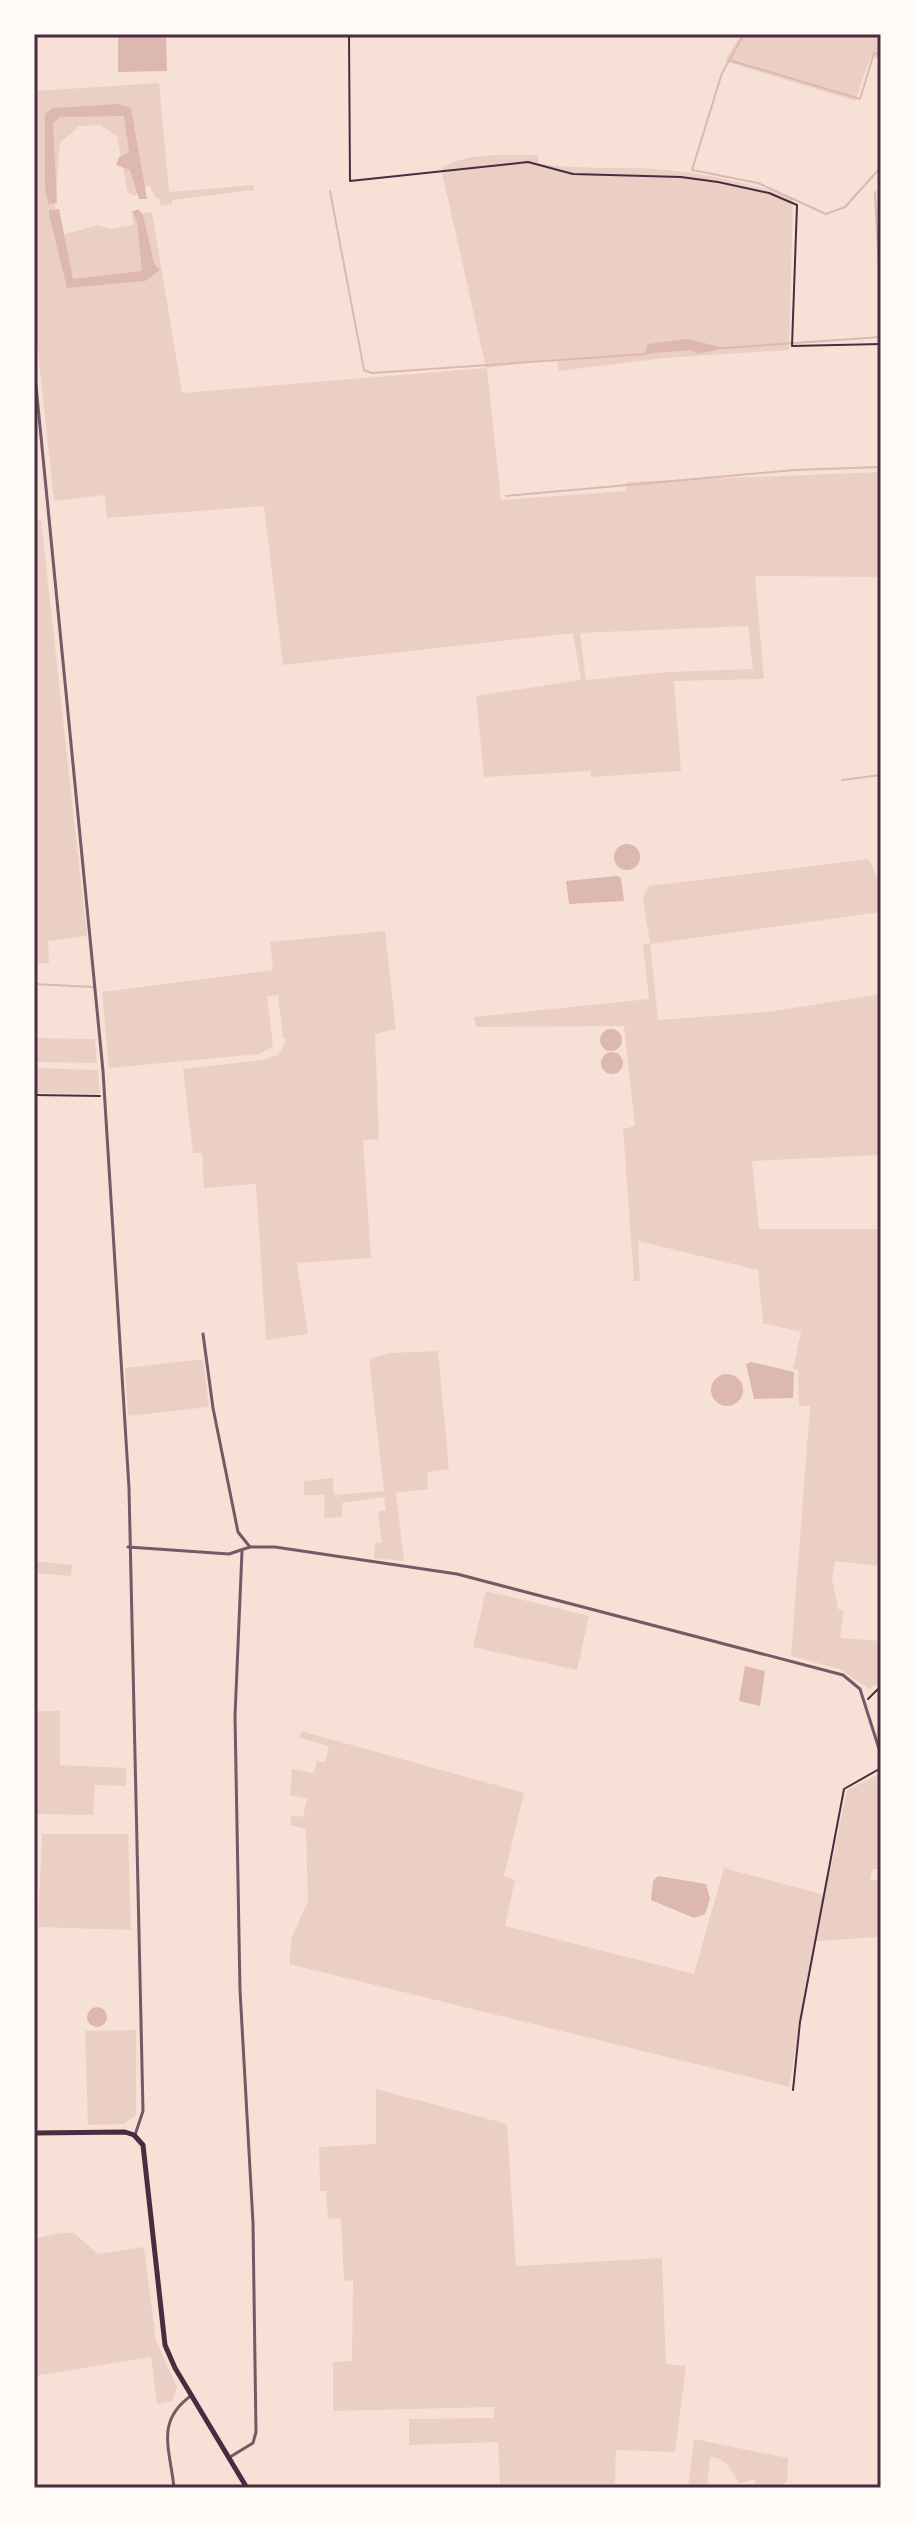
<svg xmlns="http://www.w3.org/2000/svg" width="915" height="2522" font-family="'Roboto Condensed',sans-serif">
	<style>
		.green { fill: #ebcfc5; fill-rule: evenodd }
		.water { fill: #dcb8b0 }
		.lines { fill: none; stroke-linecap: round; stroke-linejoin: round }
		.stream { stroke: #dcb8b0; stroke-width: 2 }
		.path { stroke: #4a2c40; stroke-width: 2 }
		.minor { stroke: #755966; stroke-width: 3 }
		.secondary { stroke: #4a2c40; stroke-width: 5 }
		.neatline { fill: none; stroke: #4a2c40; stroke-width: 3 }
	</style>
	<rect width="100%" height="100%" fill="#f7e1d7"/>
	<g class="green">
		<polygon points="741,34 881,34 881,60 871,56 855,101 725,61"/>
		<path d="M159,83L169,192L254,185V190L172,200V204L160,206L159,198L156,199L149,185L134,196L128,193L117,136L100,125L79,126L60,143L55,207L62,235L98,225L109,229L133,225L132,215L152,212L182,393L486,368L441,168C468,152 507,155 538,155V163C580,171 623,165 667,170C710,174 752,184 793,198L789,350L664,358L559,371L557,359L487,368L501,500L626,491V482L881,472V577L755,576L764,679L674,681L681,771L591,777L590,771L484,777L476,696L581,680L573,633L283,665L264,506L107,518L105,495L54,501L34,315V91ZM748,626L753,669L667,672L586,680L580,633Z"/>
		<polygon points="34,520 41,520 87,936 48,941 49,963 34,964"/>
		<polygon points="869,859 881,887 881,912 650,944 658,1020 768,1012 881,994 881,1155 752,1161 759,1229 881,1229 881,1566 835,1561 832,1578 838,1609 844,1611 840,1638 881,1641 881,1682 869,1689 839,1669 791,1656 810,1406 799,1406 798,1370 793,1369 801,1332 763,1323 758,1270 638,1241 640,1281 634,1281 623,1129 635,1126 624,1026 476,1027 474,1017 649,999 643,945 650,943 643,898 649,886"/>
		<polygon points="385,931 396,1029 375,1034 379,1139 363,1140 371,1258 297,1263 308,1334 266,1340 256,1184 204,1188 202,1153 193,1153 183,1069 262,1060 278,1055 287,1039 283,1037 278,995 267,996 273,1046 260,1054 109,1068 102,992 273,970 270,942"/>
		<polygon points="34,1038 95,1039 97,1063 34,1062"/>
		<polygon points="34,1068 98,1070 100,1094 34,1093"/>
		<polygon points="438,1351 449,1469 427,1472 428,1489 396,1493 404,1561 374,1558 375,1543 382,1542 378,1512 386,1510 384,1497 342,1503 342,1517 324,1518 325,1495 304,1495 304,1481 333,1478 334,1495 384,1491 369,1359 389,1353"/>
		<polygon points="203,1359 209,1407 128,1416 125,1368"/>
		<polygon points="34,1561 72,1565 71,1576 34,1573"/>
		<polygon points="486,1591 589,1616 577,1670 473,1647"/>
		<polygon points="34,1711 60,1711 60,1765 126,1768 126,1786 95,1785 93,1815 34,1814"/>
		<polygon points="301,1731 524,1793 504,1876 515,1880 505,1926 694,1974 724,1868 825,1895 847,1790 881,1773 881,1869 872,1869 870,1880 881,1880 881,1937 815,1941 789,2087 289,1964 292,1937 308,1901 306,1829 290,1825 292,1815 303,1817 307,1799 290,1795 292,1769 314,1773 317,1761 325,1762 329,1746 300,1738"/>
		<polygon points="42,1834 128,1834 131,1930 38,1927"/>
		<polygon points="136,2030 136,2115 124,2124 88,2125 85,2031"/>
		<polygon points="376,2089 507,2124 516,2266 662,2258 666,2364 686,2366 675,2452 616,2450 615,2484 500,2484 498,2442 409,2445 409,2419 494,2418 494,2407 333,2411 333,2362 352,2361 353,2280 344,2281 341,2218 328,2219 326,2191 320,2191 319,2147 376,2144"/>
		<polygon points="61,2233 74,2233 98,2254 144,2247 156,2341 177,2387 172,2401 157,2404 151,2357 34,2376 34,2239"/>
		<path d="M694,2439L788,2458L787,2482L776,2488H756L755,2479L740,2483C729,2471 729,2458 710,2457L707,2488H688Z"/>
	</g>
	<g class="water">
		<polygon points="118,37 166,37 167,71 118,72"/>
		<polygon points="118,104 131,108 147,199 139,199 130,170 116,165 119,157 129,152 124,116 60,117 53,123 57,203 48,204 45,186 45,114 53,108"/>
		<polygon points="59,209 73,279 142,271 137,221 132,212 138,209 143,215 154,263 160,270 145,281 67,288 49,214 49,210"/>
		<polygon points="687,339 725,348 698,354 691,350 644,354 648,344"/>
		<circle cx="627" cy="857" r="13"/>
		<polygon points="617,876 621,878 624,901 569,904 566,881"/>
		<circle cx="611" cy="1040" r="11"/>
		<circle cx="612" cy="1063" r="11"/>
		<polygon points="751,1362 794,1372 793,1398 754,1399 746,1364"/>
		<circle cx="727" cy="1390" r="16"/>
		<polygon points="745,1666 765,1671 760,1706 739,1701"/>
		<polygon points="658,1876 706,1884 710,1899 705,1914 694,1918 651,1900 653,1881"/>
		<circle cx="97" cy="2017" r="10"/>
	</g>
	<g class="lines">
		<g class="stream">
			<polyline points="744,34 722,73 692,170 758,183 826,214 845,207 881,167"/>
			<polyline points="729,60 860,99 874,53 881,56"/>
			<polyline points="330,191 364,370 372,373 646,354"/>
			<polyline points="875,192 881,313"/>
			<polyline points="724,348 881,337"/>
			<polyline points="506,496 794,470 881,467"/>
			<polyline points="842,780 881,775"/>
			<polyline points="34,984 93,987"/>
		</g>
		<g class="path">
			<polyline points="349,34 350,181 528,162 573,174 681,177 718,182 769,193 797,205 792,346 881,344"/>
			<polyline points="34,1095 100,1096"/>
			<polyline points="868,1699 881,1686"/>
			<polyline points="793,2090 800,2022 844,1789 881,1768"/>
		</g>
		<g class="minor">
			<polyline points="34,365 103,1071 129,1488 143,2111 135,2135"/>
			<polyline points="203,1334 213,1408 238,1532 250,1547"/>
			<polyline points="128,1547 229,1554 250,1547 275,1547 457,1574 843,1675 860,1689 881,1755"/>
			<polyline points="230,2457 253,2443 256,2432 253,2223 240,1990 235,1716 242,1551"/>
			<path d="M174,2488C170,2448 155,2421 192,2395"/>
		</g>
		<polyline class="secondary" points="34,2133 125,2132 134,2135 143,2145 165,2345 175,2368 247,2488"/>
	</g>
	<rect width="915" height="2522" fill="none" stroke="#fffaf5" stroke-width="72"/>
	<rect x="36" y="36" width="843" height="2450" class="neatline"/>
</svg>
